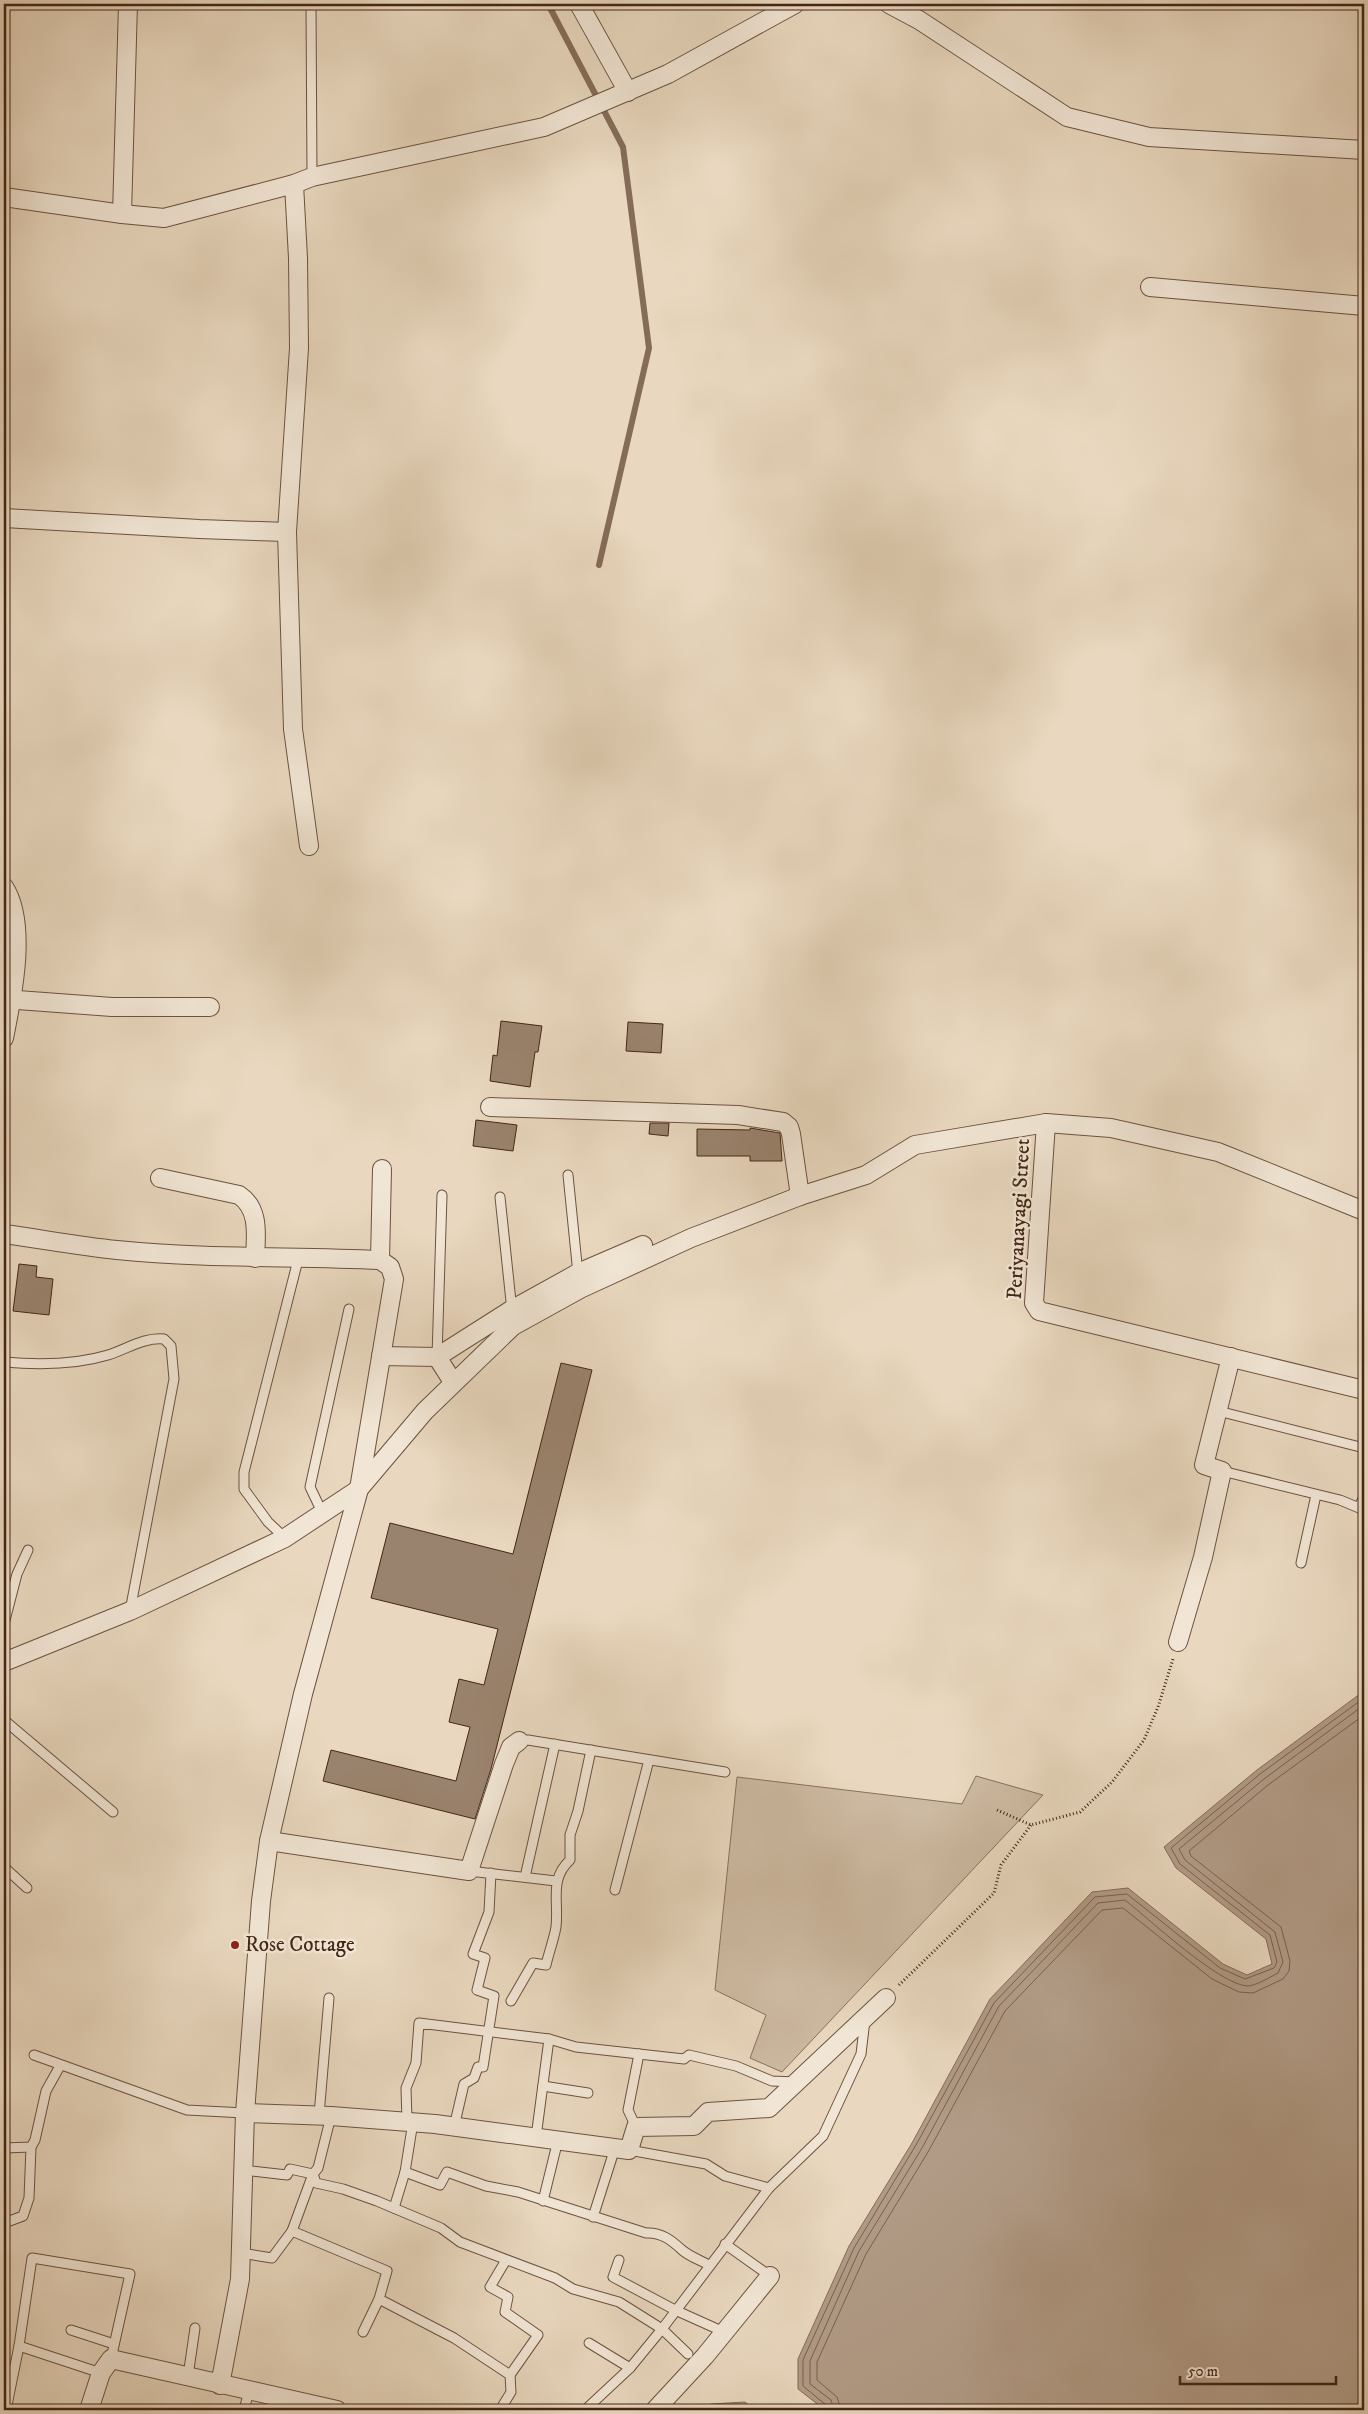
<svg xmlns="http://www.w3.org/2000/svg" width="1368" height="2414" font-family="'IM FELL DW Pica',serif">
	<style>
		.green { fill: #cdbaa2; stroke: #88705c }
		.water { fill: #b19b86; stroke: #856c59 }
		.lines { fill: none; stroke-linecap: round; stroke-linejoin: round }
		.shore { stroke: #7a604e; stroke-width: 1 }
		.stream { stroke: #856c59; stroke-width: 6 }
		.building { fill: #9a836e; stroke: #442616 }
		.lane-casing { stroke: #6d5240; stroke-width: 11 }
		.street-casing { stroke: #6d5240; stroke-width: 20 }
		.path { stroke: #442616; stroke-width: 3; stroke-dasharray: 1 2.5; stroke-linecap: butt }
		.lane { stroke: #f1e6d5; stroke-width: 9 }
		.street { stroke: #f1e6d5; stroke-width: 18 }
		.poi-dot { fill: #8f2418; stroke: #f1e6d5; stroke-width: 2 }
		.labels { text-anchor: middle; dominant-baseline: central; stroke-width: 5; stroke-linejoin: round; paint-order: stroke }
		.street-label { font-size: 21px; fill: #442616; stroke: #f1e6d5 }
		.poi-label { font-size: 21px; fill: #442616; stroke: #f1e6d5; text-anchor: start }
	</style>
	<rect width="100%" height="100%" fill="#e9d8bf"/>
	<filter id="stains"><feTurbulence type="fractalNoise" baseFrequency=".004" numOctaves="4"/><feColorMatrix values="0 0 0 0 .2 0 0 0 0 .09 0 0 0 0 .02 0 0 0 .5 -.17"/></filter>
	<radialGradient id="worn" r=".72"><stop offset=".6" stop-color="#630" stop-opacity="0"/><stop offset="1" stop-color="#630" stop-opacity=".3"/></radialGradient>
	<polygon class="green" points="976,1776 1043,1795 782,2072 750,2058 766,2015 715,1990 737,1777 962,1804"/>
	<g class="water">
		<polygon points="1364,1691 1364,2410 825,2410 798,2389 798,2359 849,2246 912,2143 990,1999 1092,1892 1128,1888 1223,1964 1247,1975 1272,1964 1266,1939 1176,1868 1164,1847 1257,1770"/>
		<polygon points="745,2402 755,2410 700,2410 711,2404"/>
	</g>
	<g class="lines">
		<g class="shore">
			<polyline points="828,2410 826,2405 803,2386 803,2360 854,2248 916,2145 994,2003 1095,1897 1127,1894 1220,1968 1245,1979 1274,1968 1277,1962 1270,1935 1180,1864 1171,1848 1260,1774 1364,1698"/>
			<path d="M834,2410L831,2400L810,2384V2361L859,2251L922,2148L999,2006L1098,1903L1125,1900C1150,1920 1219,1984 1247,1986C1256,1986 1270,1977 1278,1973L1283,1962L1275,1932L1185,1860L1179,1849L1264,1779L1364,1705"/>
			<polyline points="841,2410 837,2397 817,2380 817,2362 866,2254 928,2152 1005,2011 1102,1910 1123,1908 1212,1979 1239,1992 1253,1993 1283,1979 1289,1971 1290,1961 1281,1927 1191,1856 1189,1851 1268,1785 1364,1715"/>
		</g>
		<polyline class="stream" points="548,4 623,147 649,348 599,565"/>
	</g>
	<g class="building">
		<polygon points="501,1021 542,1026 538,1052 535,1052 530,1087 490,1081 493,1055 497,1056"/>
		<polygon points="628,1022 663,1024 661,1053 626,1051"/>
		<polygon points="476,1120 517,1125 513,1151 473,1146"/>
		<polygon points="650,1123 669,1123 668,1136 649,1134"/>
		<polygon points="750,1128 780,1133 782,1161 750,1161 750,1156 697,1156 697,1129 750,1130"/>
		<polygon points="19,1264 37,1266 36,1277 53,1279 49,1315 13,1311"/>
		<polygon points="561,1363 592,1370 491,1769 475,1819 323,1781 331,1750 456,1781 470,1727 449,1722 459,1679 484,1685 498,1629 371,1598 390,1523 513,1554"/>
	</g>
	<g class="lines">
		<defs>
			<g id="lane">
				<polyline points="311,4 312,177"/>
				<polyline points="568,1175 578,1274"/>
				<polyline points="500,1197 512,1311"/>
				<polyline points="437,1357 442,1195"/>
				<path d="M4,1362C38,1365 75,1365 108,1355C127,1349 144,1337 164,1339L171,1346L174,1379L130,1611"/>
				<polyline points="1218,1411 1364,1448"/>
				<polyline points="1222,1471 1340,1500 1364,1510"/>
				<polyline points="1359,1507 1364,1497"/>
				<polyline points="322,1512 310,1487 349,1309"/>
				<polyline points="285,1538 268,1522 244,1489 244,1472 299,1256"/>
				<polyline points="1301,1563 1316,1495"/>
				<polyline points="4,1624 17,1574 28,1550"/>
				<polyline points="4,1720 113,1812"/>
				<polyline points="519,1741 528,1740 725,1772"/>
				<polyline points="4,1867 27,1888"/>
				<polyline points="469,1871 556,1881"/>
				<polyline points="525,1877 555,1744"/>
				<polyline points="615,1890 649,1760"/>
				<path d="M511,2001L533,1963L546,1965C549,1952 554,1939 556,1927C559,1902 549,1879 570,1860V1835L578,1811L591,1750"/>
				<polyline points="34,2055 187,2110 245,2113"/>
				<polyline points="543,2086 588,2093"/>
				<polyline points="319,2115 329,1998"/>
				<polyline points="407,2121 406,2088 416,2063 419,2023 549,2039 576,2047 684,2059 689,2055 736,2066 772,2081 796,2082"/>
				<polyline points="454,2127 464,2084 474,2078 478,2067 483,2067 494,1996 477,1990 485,1958 473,1954 489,1912 491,1873"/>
				<polyline points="636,2127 628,2110 639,2054"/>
				<polyline points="536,2137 549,2039"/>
				<polyline points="4,2148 31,2147 35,2140 46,2091 60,2066"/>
				<polyline points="629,2150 706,2164 725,2176 769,2188"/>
				<polyline points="243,2170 287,2175 290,2169 313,2174 316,2183 343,2189 377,2201 441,2228 460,2242 555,2278 573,2289 619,2302 662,2329 688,2354"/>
				<path d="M405,2172L440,2185L447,2172L486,2186L518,2192L646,2233C661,2232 671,2240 681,2249C688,2256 700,2260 709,2265"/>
				<polyline points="543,2201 558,2140"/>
				<polyline points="394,2208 405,2172 413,2122"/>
				<polyline points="593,2217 615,2148"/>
				<polyline points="4,2223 23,2216 29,2198 31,2147"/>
				<polyline points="292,2231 313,2174 318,2168 331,2116"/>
				<polyline points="725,2244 770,2276"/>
				<polyline points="241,2253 272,2258 292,2231 387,2271 379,2299"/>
				<polyline points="506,2260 490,2287 508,2297 505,2312 538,2335 510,2375"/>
				<polyline points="619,2260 613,2277 675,2310 724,2332"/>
				<polyline points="71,2330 114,2344"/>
				<polyline points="363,2332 379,2299 454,2338 510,2375 511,2392 500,2410"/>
				<polyline points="589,2343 630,2368"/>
				<polyline points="19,2346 32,2258 130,2274 111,2359"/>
				<polyline points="188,2376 195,2328"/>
				<polyline points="6,2410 19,2346 101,2373"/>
				<polyline points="244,2410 249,2391"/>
				<polyline points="585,2410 630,2368 662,2329 769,2188 823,2136 861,2054 865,2020"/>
			</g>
			<g id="street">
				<polyline points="579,4 628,92"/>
				<polyline points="889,4 919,20 1067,117 1149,137 1364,150"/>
				<polyline points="4,197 122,214 164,218 294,184 312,177 544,127 668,74 795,4"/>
				<polyline points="122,214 128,4"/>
				<polyline points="1150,287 1364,306"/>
				<polyline points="4,518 199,529 287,532 299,348 298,258 294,184"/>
				<polyline points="287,532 293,729 309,846"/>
				<path d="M4,887C28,924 12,998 4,1038"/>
				<polyline points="4,999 112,1007 210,1007"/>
				<polyline points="490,1107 738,1115 783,1122 789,1127 791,1134 800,1196"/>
				<polyline points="1046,1123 1111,1128 1218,1152 1364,1211"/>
				<path d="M160,1178L239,1195C260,1209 256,1235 255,1258"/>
				<path d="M4,1234C41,1239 79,1246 117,1250C205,1259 292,1256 380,1260L390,1267L394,1279L359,1489L303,1694L269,1841L261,1901L245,2113L240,2279L220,2385"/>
				<polyline points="380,1260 382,1169"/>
				<polyline points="381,1356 437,1357"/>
				<polyline points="453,1382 437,1357 511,1310 578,1273 643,1245"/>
				<polyline points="1178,1642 1203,1557 1222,1471 1204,1465 1231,1357"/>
				<polyline points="4,1662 130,1611 285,1538 359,1489 425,1411 513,1326 580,1289 691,1238 800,1196 866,1175 915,1145 1046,1123 1034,1303 1039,1311 1364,1390"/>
				<polyline points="269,1841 469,1871 504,1764 511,1747 519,1741"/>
				<polyline points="245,2113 331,2116 435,2124 629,2150 636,2127 694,2126 708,2112 769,2108 886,1998"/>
				<polyline points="89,2410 101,2373 111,2359 337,2410"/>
				<polyline points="655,2410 705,2356 770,2276"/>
			</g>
		</defs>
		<use href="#lane" class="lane-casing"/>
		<use href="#street" class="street-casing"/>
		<g class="path">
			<polyline points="997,1810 1031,1825 1080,1812 1112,1782 1144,1740 1158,1707 1173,1659"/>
			<polyline points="899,1985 994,1893 1001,1865 1031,1825"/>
		</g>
		<use href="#lane" class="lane"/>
		<use href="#street" class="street"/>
	</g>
	<circle class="poi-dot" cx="235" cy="1945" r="5"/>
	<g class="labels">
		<g class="street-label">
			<text transform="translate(1019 1219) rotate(-87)">Periyanayagi Street</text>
		</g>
		<g class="poi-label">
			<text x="245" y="1945">Rose Cottage</text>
		</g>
	</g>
	<rect width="1368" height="2414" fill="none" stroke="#e9d8bf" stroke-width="20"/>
	<rect x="5" y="5" width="1358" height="2404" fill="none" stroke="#442616" stroke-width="2.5"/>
	<rect x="10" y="10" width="1348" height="2394" fill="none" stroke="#442616"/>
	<path d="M1180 2376v8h156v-8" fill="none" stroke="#442616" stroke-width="2.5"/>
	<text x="1188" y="2376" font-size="15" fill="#442616" stroke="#f1e6d5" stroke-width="4" paint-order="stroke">50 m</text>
	<rect width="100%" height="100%" filter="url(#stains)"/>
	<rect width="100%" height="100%" fill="url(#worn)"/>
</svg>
